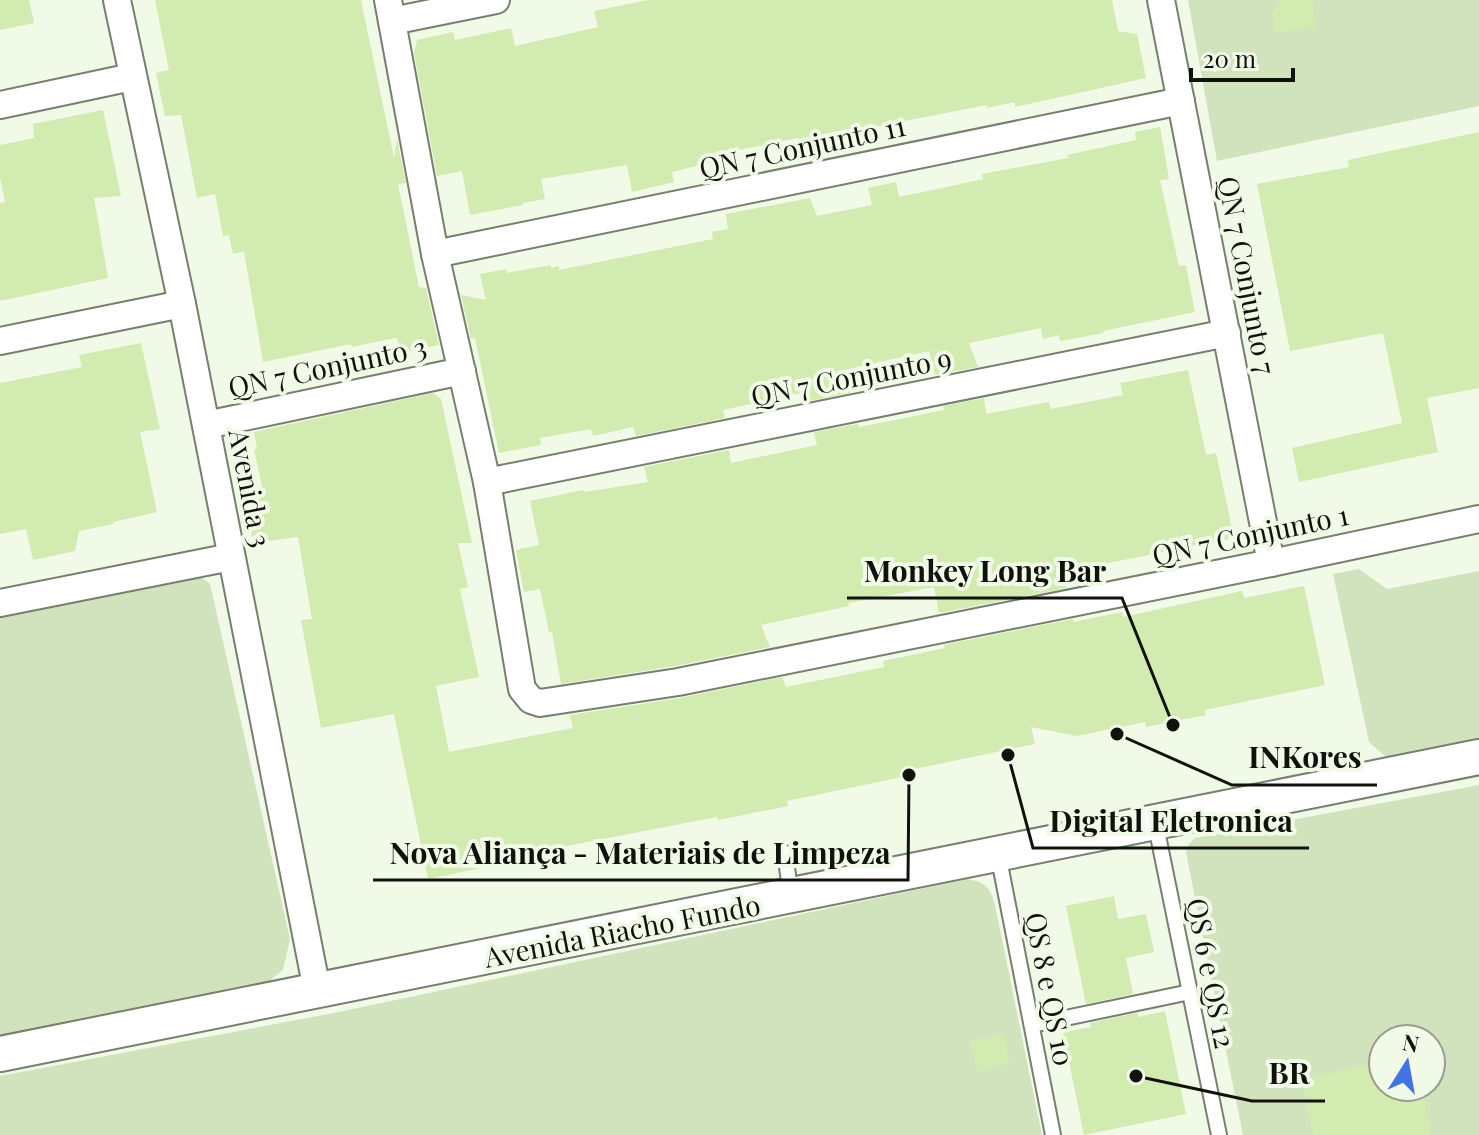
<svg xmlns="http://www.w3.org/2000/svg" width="1479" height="1135" font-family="'Playfair Display',serif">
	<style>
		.green { fill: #d1e3bc; fill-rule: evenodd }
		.building { fill: #d1ebb1 }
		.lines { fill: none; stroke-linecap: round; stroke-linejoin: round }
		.service-casing { stroke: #777f6f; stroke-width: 18 }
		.minor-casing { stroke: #777f6f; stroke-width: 30 }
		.tertiary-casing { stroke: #777f6f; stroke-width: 38 }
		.service { stroke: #fff; stroke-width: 14 }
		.minor { stroke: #fff; stroke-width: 26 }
		.tertiary { stroke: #fff; stroke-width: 34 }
		.labels { text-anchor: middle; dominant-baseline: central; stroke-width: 8; stroke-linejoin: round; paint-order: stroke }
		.street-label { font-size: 28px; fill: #10120c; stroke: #f1f9e7 }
		.leader { fill: none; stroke: #10120c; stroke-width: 3 }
		.callout-dot { fill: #10120c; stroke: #f1f9e7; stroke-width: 3 }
		.callout-label { font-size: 30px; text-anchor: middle; font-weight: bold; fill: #10120c; stroke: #f1f9e7; stroke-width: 8; stroke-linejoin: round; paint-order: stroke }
	</style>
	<rect width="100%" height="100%" fill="#f1f9e7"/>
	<g class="green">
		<polygon points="1188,0 1479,0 1479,106 1217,161"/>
		<polygon points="1359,569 1387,589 1479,571 1479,738 1386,757 1369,742 1333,574"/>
		<polygon points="197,574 210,584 290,939 283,970 264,985 0,1037 0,610"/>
		<path d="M1479,785V1135H1243L1186,853L1189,844L1195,838ZM1383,1039H1431V1087H1383Z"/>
		<path d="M967,879C985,882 990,887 995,905L1042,1135H0V1076L339,1012Z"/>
	</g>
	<g class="building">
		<polygon points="0,0 29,0 34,23 0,30"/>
		<polygon points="155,0 361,0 394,158 397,139 406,183 398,184 419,287 426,288 439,345 400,353 397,338 390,339 352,347 351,344 263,362 244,251 233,254 229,235 223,236 215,194 197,198 181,115 165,116 156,73 169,70"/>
		<polygon points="648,0 1112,0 1118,31 1137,34 1146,78 1015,107 1015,102 987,108 987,105 884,125 842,133 841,131 799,139 798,138 714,155 715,161 672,172 674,182 632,192 627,165 541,179 545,199 523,203 523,205 470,215 462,171 437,176 414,53 417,40 453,32 455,40 511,28 515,46 598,27 594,11"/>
		<polygon points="1280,0 1312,0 1316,27 1275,33 1272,13"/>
		<polygon points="103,110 121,196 94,198 108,278 0,301 0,203 5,202 0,178 0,145 34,138 33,124"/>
		<polygon points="1160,127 1169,179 1160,180 1179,266 1186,265 1195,312 1103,331 1104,333 1060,341 1059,335 1043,339 1041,328 969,343 978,367 935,375 929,351 844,370 850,393 809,401 807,392 805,392 723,410 725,418 636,436 633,427 593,436 591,429 540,438 541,445 499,453 475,338 471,339 461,295 486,300 480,274 506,269 507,273 551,265 551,268 559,266 559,270 713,239 712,232 728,229 726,214 810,198 817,216 872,205 868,188 896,182 899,197 942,188 983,179 982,174 1068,158 1067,155 1136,140 1135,132"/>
		<polygon points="1479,132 1479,388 1427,398 1438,452 1299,482 1292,448 1402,423 1383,333 1290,351 1257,184 1349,167 1348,160"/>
		<polygon points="141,343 160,429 140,432 157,512 113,522 114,524 79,531 75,551 33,560 26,529 0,534 0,383 82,367 79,355"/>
		<polygon points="1188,370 1206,455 1216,453 1234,538 1063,572 1066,588 939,613 934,587 848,603 849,606 761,625 770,647 675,666 561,684 552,632 549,632 540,589 524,592 516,550 539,545 530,501 583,490 584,492 648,482 644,467 729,450 731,463 817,445 814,432 858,424 859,427 900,419 944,410 943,406 984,398 986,414 1049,402 1051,409 1123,395 1120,383"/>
		<polygon points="433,393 441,399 472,543 458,543 468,587 460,589 479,677 436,686 449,752 573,728 570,715 680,698 782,677 786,687 884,667 883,661 945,648 944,645 1073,619 1073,622 1122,612 1123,617 1242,591 1244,598 1304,586 1325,685 1205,710 1206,715 1146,727 1145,722 1077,736 1031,727 1035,744 905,771 907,776 787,801 788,806 718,820 717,817 546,850 547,854 428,879 394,714 321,728 301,620 312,619 298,537 253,543 245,499 264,495 254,450 257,449 254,432"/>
		<polygon points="1114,896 1118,919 1146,914 1154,952 1126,958 1133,994 1086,1004 1066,906"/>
		<polygon points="1165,1011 1186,1114 1084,1135 1063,1032 1091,1027 1090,1023 1137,1013 1138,1017"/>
		<polygon points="1004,1034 1010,1063 977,1072 970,1041"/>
		<polygon points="1383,1062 1383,1087 1421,1087 1431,1135 1313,1135 1301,1079"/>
	</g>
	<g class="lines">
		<defs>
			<g id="service">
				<polyline points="1155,821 1219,1135"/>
				<polyline points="785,853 791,896"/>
				<polyline points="998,854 1053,1135"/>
				<polyline points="1032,1025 1190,992"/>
			</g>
			<g id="minor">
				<polyline points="117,0 182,304 317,990"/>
				<polyline points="388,0 435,254 487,482 522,689 531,700 540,703 678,682 1271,563 1479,519"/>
				<polyline points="1161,0 1271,563"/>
				<polyline points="392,21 496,0"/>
				<polyline points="0,105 132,77"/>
				<polyline points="435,254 1181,101"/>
				<polyline points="0,341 182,304"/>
				<polyline points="206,425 462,371"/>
				<polyline points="487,482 1227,333"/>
				<polyline points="0,603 231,557"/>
			</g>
			<polyline id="tertiary" points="0,1054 1479,757"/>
		</defs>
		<use href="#service" class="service-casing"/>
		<use href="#minor" class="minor-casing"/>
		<use href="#tertiary" class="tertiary-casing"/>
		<use href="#service" class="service"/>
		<use href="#minor" class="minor"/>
		<use href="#tertiary" class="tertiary"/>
	</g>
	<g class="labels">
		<g class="street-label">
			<text transform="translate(802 146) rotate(-12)">QN 7 Conjunto 11</text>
			<text transform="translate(1248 275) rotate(79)">QN 7 Conjunto 7</text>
			<text transform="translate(327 366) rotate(-12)">QN 7 Conjunto 3</text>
			<text transform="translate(851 376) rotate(-11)">QN 7 Conjunto 9</text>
			<text transform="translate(251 488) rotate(79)">Avenida 3</text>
			<text transform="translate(1250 534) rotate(-12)">QN 7 Conjunto 1</text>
			<text transform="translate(622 930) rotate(-11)">Avenida Riacho Fundo</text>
			<text transform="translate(1212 973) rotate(79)">QS 6 e QS 12</text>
			<text transform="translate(1051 989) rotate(79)">QS 8 e QS 10</text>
		</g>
	</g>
	<path class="leader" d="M1173 725L1122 598H847M1117 734L1232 785H1377M1008 755L1033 848H1309M909 775L908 880H373M1136 1076L1252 1101H1325"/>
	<g class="callout-dot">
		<circle cx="1173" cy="725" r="8"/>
		<circle cx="1117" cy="734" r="8"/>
		<circle cx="1008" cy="755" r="8"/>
		<circle cx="909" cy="775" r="8"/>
		<circle cx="1136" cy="1076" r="8"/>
	</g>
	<g class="callout-label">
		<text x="985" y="582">Monkey Long Bar</text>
		<text x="1305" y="768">INKores</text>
		<text x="1171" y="832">Digital Eletronica</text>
		<text x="640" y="864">Nova Aliança - Materiais de Limpeza</text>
		<text x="1289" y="1084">BR</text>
	</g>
	<g transform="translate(1407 1063) rotate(11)"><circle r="38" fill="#f1f9e7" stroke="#979d8f" stroke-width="2"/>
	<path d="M0-6L14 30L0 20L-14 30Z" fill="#4073e4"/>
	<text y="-12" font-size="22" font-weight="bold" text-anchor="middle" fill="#10120c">N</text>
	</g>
	<path d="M1191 68v12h102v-12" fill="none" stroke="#10120c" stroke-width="4"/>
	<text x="1203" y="68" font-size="24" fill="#10120c" stroke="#f1f9e7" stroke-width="6" paint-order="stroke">20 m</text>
</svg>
